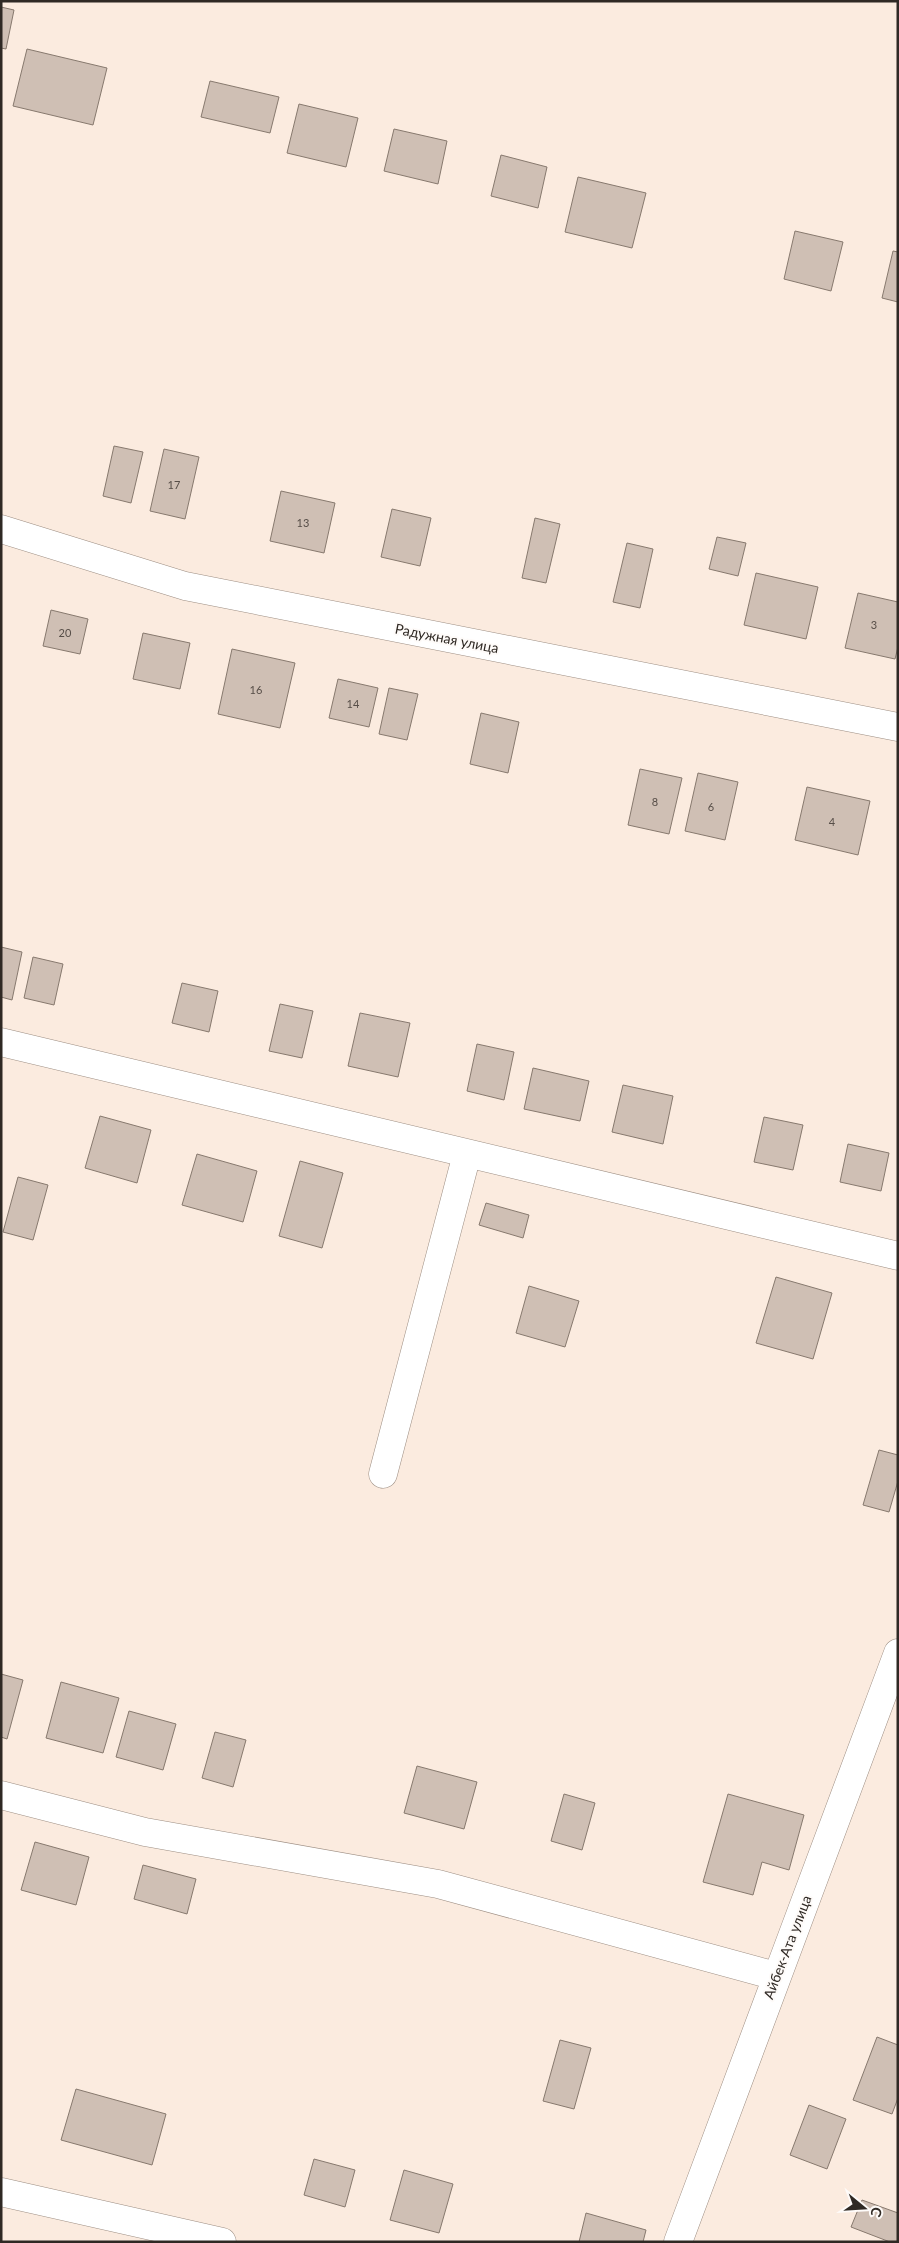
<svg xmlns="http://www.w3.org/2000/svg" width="899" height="2243" font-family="Lato,sans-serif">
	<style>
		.building { fill: #cfbfb4; stroke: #87796e }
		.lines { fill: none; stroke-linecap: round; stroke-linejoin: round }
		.minor-casing { stroke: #9d8e83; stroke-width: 29 }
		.minor { stroke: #fff; stroke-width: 28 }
		.labels { text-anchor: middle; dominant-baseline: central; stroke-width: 4; stroke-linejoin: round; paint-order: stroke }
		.number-label { font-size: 11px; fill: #574e48 }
		.street-label { font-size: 14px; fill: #2f2924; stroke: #fefbf9 }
	</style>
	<rect width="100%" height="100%" fill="#fbebdf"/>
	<g class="building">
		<polygon points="1,7 14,10 6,49 1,48"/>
		<polygon points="27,49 107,68 93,125 13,106"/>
		<polygon points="210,81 279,97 270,133 201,117"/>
		<polygon points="299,104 358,118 346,167 287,153"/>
		<polygon points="394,129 447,141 438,184 384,171"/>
		<polygon points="501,155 547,167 538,208 491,196"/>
		<polygon points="578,177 646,193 632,248 565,232"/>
		<polygon points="795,231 843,242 831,291 784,279"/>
		<polygon points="893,251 898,252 898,302 882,298"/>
		<polygon points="114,446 143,452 131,503 103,496"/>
		<polygon points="164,449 199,457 185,519 150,511"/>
		<polygon points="281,491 335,503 324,553 270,541"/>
		<polygon points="392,509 431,518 420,566 381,557"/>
		<polygon points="535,518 560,524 546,583 522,578"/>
		<polygon points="717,537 746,543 738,576 709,569"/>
		<polygon points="627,543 653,549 640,608 613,602"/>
		<polygon points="756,573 818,587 806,639 744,625"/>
		<polygon points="858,593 898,602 898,647 895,659 845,648"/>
		<polygon points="51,610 88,619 80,654 43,646"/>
		<polygon points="143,633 190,643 180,689 133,679"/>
		<polygon points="232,649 295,663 280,728 218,714"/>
		<polygon points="338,679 378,688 369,727 329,718"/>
		<polygon points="389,688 418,694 407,740 379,734"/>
		<polygon points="481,713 519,722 508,773 470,764"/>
		<polygon points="640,769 682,778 669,834 628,825"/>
		<polygon points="698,773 738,782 725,840 685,831"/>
		<polygon points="807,787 870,801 858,855 795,840"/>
		<polygon points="1,947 22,952 12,1000 1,997"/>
		<polygon points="33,957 63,964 54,1005 24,998"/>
		<polygon points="182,983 218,991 209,1032 172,1023"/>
		<polygon points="280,1004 313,1011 302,1058 269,1051"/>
		<polygon points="360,1013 410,1023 398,1077 348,1066"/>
		<polygon points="477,1044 514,1052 504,1100 467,1091"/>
		<polygon points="533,1068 589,1081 580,1121 524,1109"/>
		<polygon points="623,1085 673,1096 663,1144 612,1132"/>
		<polygon points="100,1116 151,1130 137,1183 85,1168"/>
		<polygon points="764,1117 803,1125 793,1170 754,1162"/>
		<polygon points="848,1144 889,1153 881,1191 840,1182"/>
		<polygon points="197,1154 257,1171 243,1222 182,1205"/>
		<polygon points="300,1161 343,1173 322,1248 279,1236"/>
		<polygon points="18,1177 48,1185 33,1240 3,1232"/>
		<polygon points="486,1203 529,1215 523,1238 479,1225"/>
		<polygon points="776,1277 832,1293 813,1359 756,1343"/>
		<polygon points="529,1286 579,1301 565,1347 516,1333"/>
		<polygon points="879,1450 898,1455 898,1481 889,1512 863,1505"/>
		<polygon points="1,1674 23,1680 7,1739 1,1737"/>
		<polygon points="61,1682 119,1698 103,1753 46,1738"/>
		<polygon points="129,1711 176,1724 163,1770 116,1757"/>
		<polygon points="215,1732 246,1740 233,1787 202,1778"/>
		<polygon points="417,1766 477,1782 464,1829 404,1813"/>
		<polygon points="564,1794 595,1803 582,1850 551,1841"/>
		<polygon points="728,1794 804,1815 789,1870 762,1862 753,1895 703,1882"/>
		<polygon points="35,1842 89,1857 76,1905 21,1890"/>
		<polygon points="143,1865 196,1879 187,1914 134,1899"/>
		<polygon points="877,2037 898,2045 898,2098 892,2114 853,2100"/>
		<polygon points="560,2040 591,2048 574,2109 543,2101"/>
		<polygon points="76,2089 166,2114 152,2165 61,2140"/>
		<polygon points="809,2105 846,2119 827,2169 790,2155"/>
		<polygon points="314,2159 355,2170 345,2207 304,2195"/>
		<polygon points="404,2170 453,2184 439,2233 390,2220"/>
		<polygon points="862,2200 898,2213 898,2242 890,2242 851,2227"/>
		<polygon points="586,2213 646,2230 643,2242 579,2242"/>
	</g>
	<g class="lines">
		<defs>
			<g id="minor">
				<polyline points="1,529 185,586 898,727"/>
				<polyline points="1,1042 898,1256"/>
				<polyline points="383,1474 467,1154"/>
				<polyline points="1,1795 145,1832 438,1884 776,1976"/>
				<polyline points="1,2192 222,2242"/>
				<polyline points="678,2242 898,1653"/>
			</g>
		</defs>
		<use href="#minor" class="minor-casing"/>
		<use href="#minor" class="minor"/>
	</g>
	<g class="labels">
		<g class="number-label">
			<text x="174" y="484">17</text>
			<text x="303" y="522">13</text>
			<text x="874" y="624">3</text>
			<text x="65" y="632">20</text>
			<text x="256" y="689">16</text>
			<text x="353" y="703">14</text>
			<text x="655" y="801">8</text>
			<text x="711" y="806">6</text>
			<text x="832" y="821">4</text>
		</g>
		<g class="street-label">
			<text transform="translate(447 638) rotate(11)">Радужная улица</text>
			<text transform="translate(787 1947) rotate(-69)">Айбек-Ата улица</text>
		</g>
	</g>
	<rect width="899" height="2243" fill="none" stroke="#2f2924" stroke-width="5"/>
	<g transform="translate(864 2208) rotate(108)" stroke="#fefbf9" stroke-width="4" paint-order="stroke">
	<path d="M0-4L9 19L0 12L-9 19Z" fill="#2f2924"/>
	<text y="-8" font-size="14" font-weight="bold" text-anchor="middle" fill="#2f2924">С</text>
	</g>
</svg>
